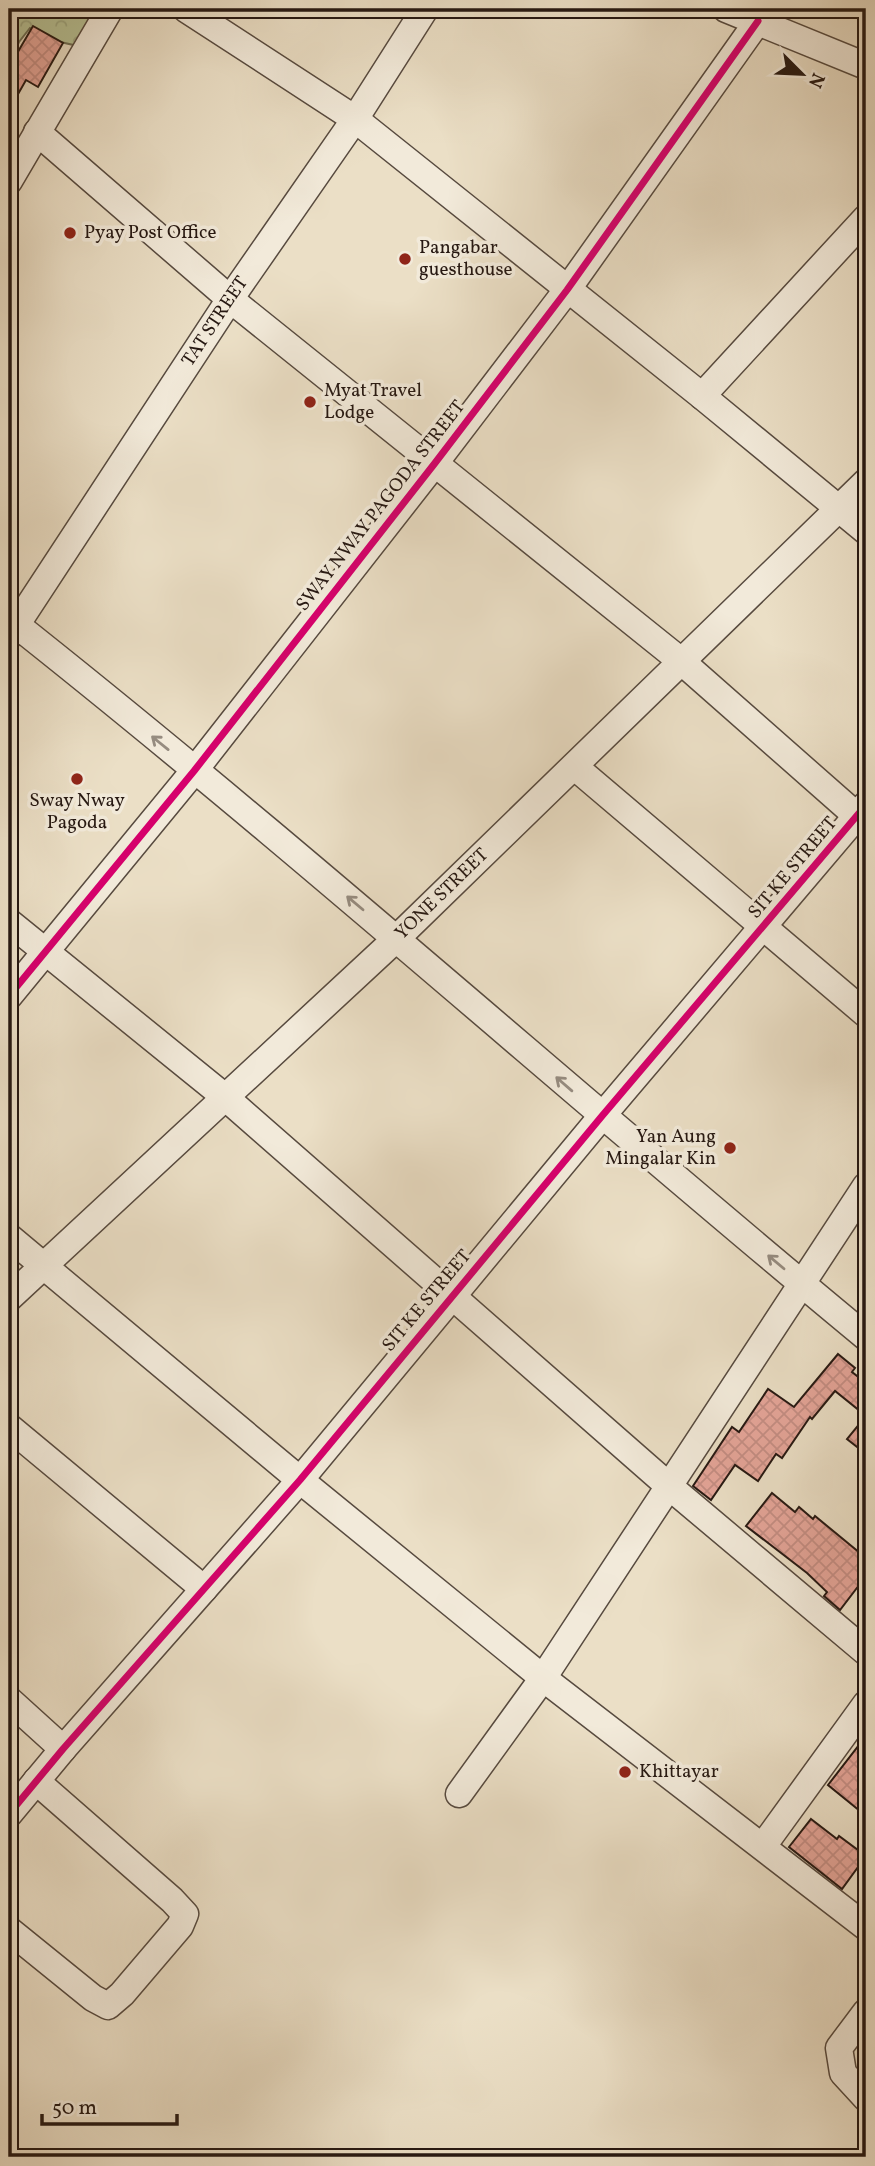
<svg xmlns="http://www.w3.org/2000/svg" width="875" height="2166" font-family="Vollkorn,serif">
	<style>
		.forest { fill: url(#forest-crowns); stroke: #6e6d54; stroke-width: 2 }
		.building { fill: url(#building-cross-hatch); stroke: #261812; stroke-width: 2 }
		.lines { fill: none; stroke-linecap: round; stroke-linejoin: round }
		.minor-casing { stroke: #574a3f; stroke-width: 29 }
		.minor { stroke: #f2eada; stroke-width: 26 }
		.cycleway-casing { stroke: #f2eada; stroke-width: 11 }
		.cycleway { stroke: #d6006c; stroke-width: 7 }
		.oneway { stroke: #968c80 }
		.poi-dot { fill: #8f2418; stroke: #f2eada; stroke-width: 2.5 }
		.labels { text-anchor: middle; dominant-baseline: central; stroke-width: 7; stroke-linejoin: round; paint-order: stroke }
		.poi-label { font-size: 19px; fill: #261812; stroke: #f2eada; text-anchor: start }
		.street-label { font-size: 19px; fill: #261812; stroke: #f2eada }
	</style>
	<defs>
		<pattern id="forest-crowns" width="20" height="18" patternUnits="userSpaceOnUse" patternTransform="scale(1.75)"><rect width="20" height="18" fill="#b7c296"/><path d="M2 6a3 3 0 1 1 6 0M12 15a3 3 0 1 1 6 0" fill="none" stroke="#9da680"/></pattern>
		<pattern id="building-cross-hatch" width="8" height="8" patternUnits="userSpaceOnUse" patternTransform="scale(1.75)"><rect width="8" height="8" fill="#e5a599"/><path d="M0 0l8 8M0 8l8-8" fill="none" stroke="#c48d83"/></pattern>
	</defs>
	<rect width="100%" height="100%" fill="#ebdfc6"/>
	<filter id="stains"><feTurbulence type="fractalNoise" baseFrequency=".00286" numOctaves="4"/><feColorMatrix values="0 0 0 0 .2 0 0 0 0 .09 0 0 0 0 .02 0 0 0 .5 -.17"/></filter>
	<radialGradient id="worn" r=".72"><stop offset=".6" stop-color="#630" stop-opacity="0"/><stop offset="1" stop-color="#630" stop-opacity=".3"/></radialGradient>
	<polygon class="forest" points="9,9 92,9 88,25 78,46 56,41 30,28 19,42 9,63"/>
	<g class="building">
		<polygon points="33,26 63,43 38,87 26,80 9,110 9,67"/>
		<polygon points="838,1354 855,1368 852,1372 866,1383 866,1454 847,1439 866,1416 835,1391 812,1419 810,1417 782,1458 776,1454 758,1481 735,1465 711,1500 693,1486 732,1427 739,1432 768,1389 794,1407"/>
		<polygon points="772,1493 795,1512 799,1507 813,1519 815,1516 866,1558 866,1576 840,1610 824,1596 827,1592 807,1573 746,1526"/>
		<polygon points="866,1736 866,1816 828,1785"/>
		<polygon points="811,1819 837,1839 839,1836 866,1856 842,1889 789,1847"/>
	</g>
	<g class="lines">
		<defs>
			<g id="minor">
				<polyline points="186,9 355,119 702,396 866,531"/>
				<polyline points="726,9 866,66"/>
				<polyline points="37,132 230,299 681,661 866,824"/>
				<polyline points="9,181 110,9"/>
				<polyline points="702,396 866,218"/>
				<path d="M9,619C301,850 579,1100 866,1337"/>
				<path id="s1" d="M9,636L230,299L355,119L425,9"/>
				<polyline points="575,767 866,1014"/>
				<polyline points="9,922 225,1097 670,1487 866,1652"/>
				<polyline points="9,996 194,771 435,463 567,290 758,21"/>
				<polyline points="9,1237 300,1480 543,1678 866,1927"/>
				<path id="s2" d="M9,1298L397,938L866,482"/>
				<polyline points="9,1427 204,1589"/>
				<polyline points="9,1700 63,1749"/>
				<polyline points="459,1794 543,1678 866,1186"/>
				<polyline points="9,1814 63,1749 300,1480 602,1116 866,805"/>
				<polyline points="763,1846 866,1704"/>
				<polyline points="9,1930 93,1998 108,2006 122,1994 180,1926 185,1914 172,1900 36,1781"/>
				<polyline points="866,2012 839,2048 843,2073 866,2098"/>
			</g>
		</defs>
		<use href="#minor" class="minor-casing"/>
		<use href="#minor" class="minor"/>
		<defs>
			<g id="cycleway">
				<polyline points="9,996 194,771 435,463 567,290 758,21"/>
				<polyline points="9,1814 63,1749 300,1480 602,1116 866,805"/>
			</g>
		</defs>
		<use href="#cycleway" class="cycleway-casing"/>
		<use href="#cycleway" class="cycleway"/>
	</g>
	<defs><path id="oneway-shaft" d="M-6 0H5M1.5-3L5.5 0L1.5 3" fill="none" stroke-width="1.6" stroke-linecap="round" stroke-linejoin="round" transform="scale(1.75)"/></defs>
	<g class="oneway">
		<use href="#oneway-shaft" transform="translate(160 743) rotate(-141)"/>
		<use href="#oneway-shaft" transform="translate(355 903) rotate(-140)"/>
		<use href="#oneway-shaft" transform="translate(564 1084) rotate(-139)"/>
		<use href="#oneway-shaft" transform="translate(776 1262) rotate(-140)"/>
	</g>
	<g class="poi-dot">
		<circle cx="70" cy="233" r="7"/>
		<circle cx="405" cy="259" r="7"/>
		<circle cx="310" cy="402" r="7"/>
		<circle cx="77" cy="779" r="7"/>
		<circle cx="730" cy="1148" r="7"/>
		<circle cx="625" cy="1772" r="7"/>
	</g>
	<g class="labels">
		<g class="poi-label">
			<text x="84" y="233">Pyay Post Office</text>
			<text x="419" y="248">Pangabar<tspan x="419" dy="22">guesthouse</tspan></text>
			<text x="324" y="391">Myat Travel<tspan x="324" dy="22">Lodge</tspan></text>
			<text x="77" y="801" text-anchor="middle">Sway Nway<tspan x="77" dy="22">Pagoda</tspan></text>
			<text x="716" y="1137" text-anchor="end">Yan Aung<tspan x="716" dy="22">Mingalar Kin</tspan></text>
			<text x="639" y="1772">Khittayar</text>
		</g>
		<g class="street-label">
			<text stroke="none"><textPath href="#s1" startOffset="376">TAT STREET</textPath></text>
			<text transform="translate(381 506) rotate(-52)">SWAY NWAY PAGODA STREET</text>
			<text transform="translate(793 868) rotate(-50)">SIT KE STREET</text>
			<text stroke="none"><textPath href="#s2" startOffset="592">YONE STREET</textPath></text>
			<text transform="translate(427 1301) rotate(-50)">SIT KE STREET</text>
		</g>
	</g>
	<rect width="875" height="2166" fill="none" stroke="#ebdfc6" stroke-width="35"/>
	<rect x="10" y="10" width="854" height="2145" fill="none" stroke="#261812" stroke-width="3.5"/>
	<rect x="18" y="18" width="840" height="2131" fill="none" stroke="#261812" stroke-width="2"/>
	<g transform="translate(802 74) rotate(114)" stroke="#f2eada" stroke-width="5" paint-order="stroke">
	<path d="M0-5L12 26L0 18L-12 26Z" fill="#261812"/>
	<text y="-10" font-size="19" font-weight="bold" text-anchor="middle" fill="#261812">N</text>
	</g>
	<path d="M42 2114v10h135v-10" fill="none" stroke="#261812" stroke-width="3.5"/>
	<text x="52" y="2114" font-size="21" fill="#261812" stroke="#f2eada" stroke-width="5" paint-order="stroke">50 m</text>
	<rect width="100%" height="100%" filter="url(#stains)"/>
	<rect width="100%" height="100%" fill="url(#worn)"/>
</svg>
